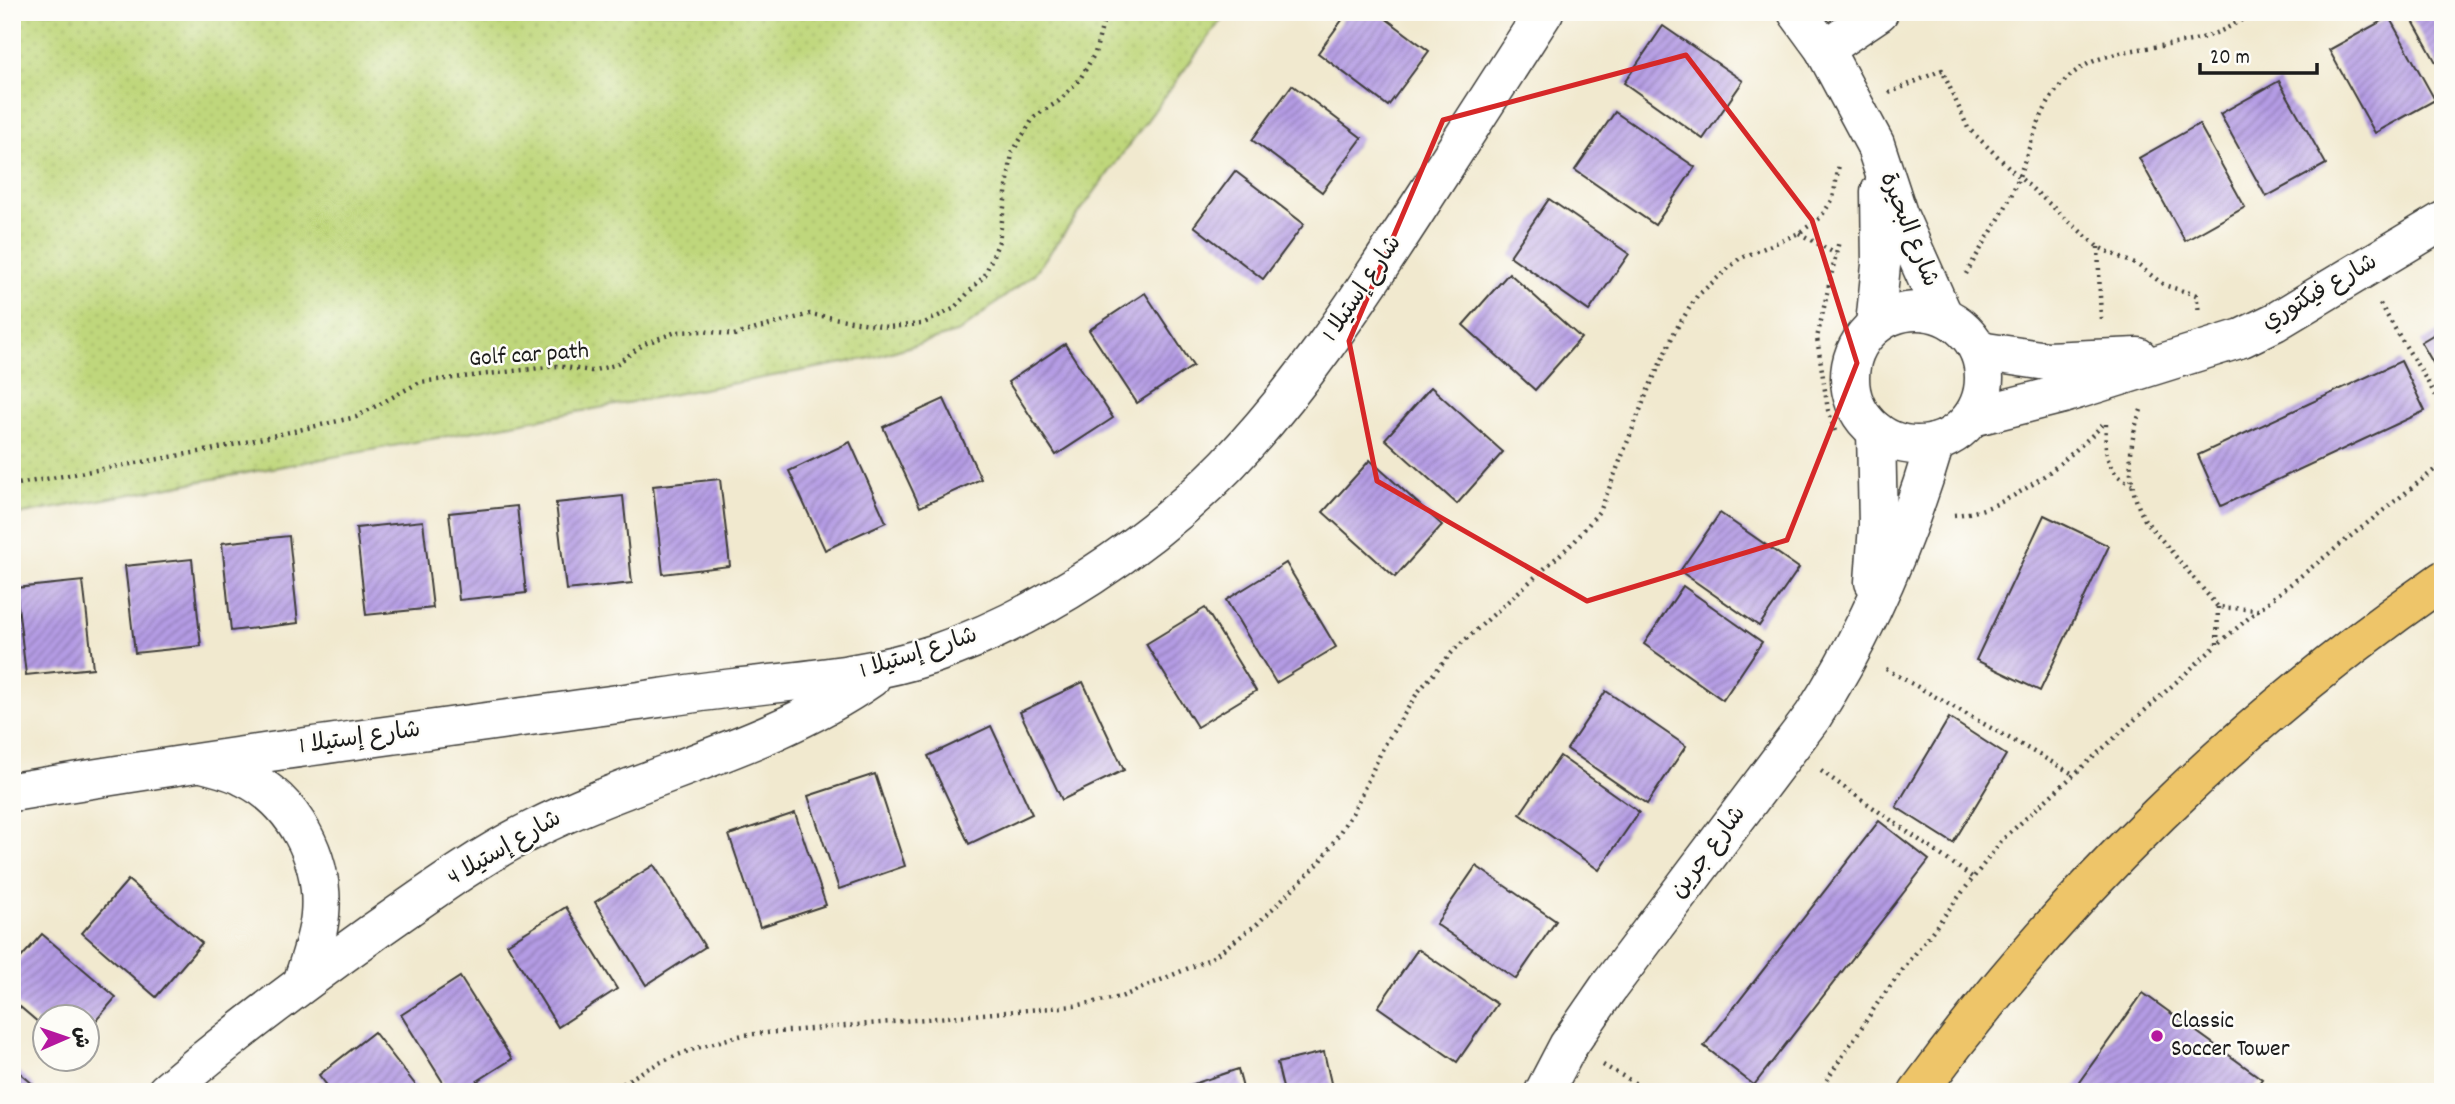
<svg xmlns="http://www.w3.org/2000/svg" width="2455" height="1104" font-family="Dekko,'Playpen Sans Arabic',sans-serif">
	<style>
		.grass { fill: url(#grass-dots); stroke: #6e7a4c; stroke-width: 2 }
		.building { fill: url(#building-hatch) }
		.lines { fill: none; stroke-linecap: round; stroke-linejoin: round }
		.minor-casing { stroke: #3c3b37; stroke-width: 41 }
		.major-casing { stroke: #3c3b37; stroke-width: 41 }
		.path { stroke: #3c3b37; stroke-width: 4.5; stroke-dasharray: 2 5; stroke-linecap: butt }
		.minor { stroke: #fff; stroke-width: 38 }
		.major { stroke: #eec569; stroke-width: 38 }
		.marked { fill: none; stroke: #d62828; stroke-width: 5; stroke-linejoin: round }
		.poi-dot { fill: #b5179e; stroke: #fdfcf7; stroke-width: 2.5 }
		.labels { text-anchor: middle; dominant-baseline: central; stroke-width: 5; stroke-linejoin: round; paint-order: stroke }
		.street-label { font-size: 24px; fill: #1c1c1c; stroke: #fdfcf7 }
		.poi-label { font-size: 24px; fill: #1c1c1c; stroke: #fdfcf7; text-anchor: start }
	</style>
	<defs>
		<pattern id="grass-dots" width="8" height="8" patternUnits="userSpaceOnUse" patternTransform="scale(1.75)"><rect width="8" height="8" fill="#bfd77b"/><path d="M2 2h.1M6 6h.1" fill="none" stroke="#a4b86a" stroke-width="1.8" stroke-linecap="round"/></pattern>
		<pattern id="building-hatch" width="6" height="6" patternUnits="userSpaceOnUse" patternTransform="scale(1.75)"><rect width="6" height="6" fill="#b49be4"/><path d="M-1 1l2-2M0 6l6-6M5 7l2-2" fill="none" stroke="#927eb8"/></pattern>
	</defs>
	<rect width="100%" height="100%" fill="#fdfcf7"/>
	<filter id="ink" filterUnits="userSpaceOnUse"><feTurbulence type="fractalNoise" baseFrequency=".0143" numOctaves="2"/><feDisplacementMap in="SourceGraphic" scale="14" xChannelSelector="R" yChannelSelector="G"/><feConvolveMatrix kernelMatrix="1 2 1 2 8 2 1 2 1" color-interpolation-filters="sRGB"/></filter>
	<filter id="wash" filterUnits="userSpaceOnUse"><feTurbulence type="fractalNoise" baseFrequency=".00686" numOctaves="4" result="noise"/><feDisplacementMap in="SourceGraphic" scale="28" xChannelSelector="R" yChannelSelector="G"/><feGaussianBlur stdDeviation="1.57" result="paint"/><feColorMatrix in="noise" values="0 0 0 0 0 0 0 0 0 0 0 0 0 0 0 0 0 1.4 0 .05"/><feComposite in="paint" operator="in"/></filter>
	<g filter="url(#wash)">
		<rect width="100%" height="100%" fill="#f1e9cf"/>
		<polygon class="grass" points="12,12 1227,12 1034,274 959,332 871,358 12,516"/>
		<g id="blocks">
			<g class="building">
				<polygon points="1348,12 1377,12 1429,51 1388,106 1318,53"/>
				<polygon points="2408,12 2443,12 2443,75"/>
				<polygon points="2389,17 2435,100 2375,133 2329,50"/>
				<polygon points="1663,26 1743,81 1703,139 1624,83"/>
				<polygon points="2279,81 2326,164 2266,197 2220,114"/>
				<polygon points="1292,85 1362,138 1322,192 1252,140"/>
				<polygon points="1615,112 1695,167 1655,225 1575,170"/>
				<polygon points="2199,124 2245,207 2185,241 2139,158"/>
				<polygon points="1235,171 1304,224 1263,279 1194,226"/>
				<polygon points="1549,199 1629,254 1589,311 1510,256"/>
				<polygon points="1509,273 1581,338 1535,390 1463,325"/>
				<polygon points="1145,293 1193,366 1137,403 1089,330"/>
				<polygon points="2443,329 2443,380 2421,342"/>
				<polygon points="1065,344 1113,418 1056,455 1008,382"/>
				<polygon points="2401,361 2425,411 2221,506 2198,455"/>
				<polygon points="1431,387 1503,452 1457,504 1385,439"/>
				<polygon points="944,399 981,479 920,507 883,427"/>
				<polygon points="850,442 886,522 825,550 789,471"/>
				<polygon points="1370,460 1442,525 1395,577 1323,512"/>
				<polygon points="720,479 730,566 663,574 653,486"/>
				<polygon points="623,496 632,583 566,590 556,503"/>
				<polygon points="517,506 526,593 459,600 449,513"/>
				<polygon points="1720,513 1799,568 1759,626 1680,571"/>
				<polygon points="2044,515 2109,546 2040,691 1976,660"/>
				<polygon points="423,521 433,608 366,615 356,528"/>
				<polygon points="289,536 298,623 231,631 222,543"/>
				<polygon points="192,559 201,646 135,653 125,566"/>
				<polygon points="1286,563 1336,647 1276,683 1226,600"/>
				<polygon points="83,581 93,668 26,675 16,588"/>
				<polygon points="1683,586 1762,642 1723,700 1644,644"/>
				<polygon points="1205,608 1256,691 1197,727 1146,644"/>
				<polygon points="1083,682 1124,770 1062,800 1020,712"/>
				<polygon points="1606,691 1686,746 1647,804 1567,749"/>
				<polygon points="1949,718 2006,755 1953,843 1896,807"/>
				<polygon points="991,726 1032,814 969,844 928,756"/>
				<polygon points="1560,756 1639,812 1599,870 1520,814"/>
				<polygon points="875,774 905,866 839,889 808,796"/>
				<polygon points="795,813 826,905 760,927 729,835"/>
				<polygon points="1879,821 1929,860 1754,1085 1704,1046"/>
				<polygon points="654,865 705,947 646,985 595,902"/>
				<polygon points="1476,866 1556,921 1516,979 1436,924"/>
				<polygon points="128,880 202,943 156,997 82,933"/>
				<polygon points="566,907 617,989 558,1027 507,944"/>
				<polygon points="42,934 116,997 88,1030 88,1016 46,1016 46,1029 12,1000 12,968"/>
				<polygon points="1418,949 1497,1004 1457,1062 1378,1007"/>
				<polygon points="460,977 512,1059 460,1092 449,1092 401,1015"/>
				<polygon points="2143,993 2262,1079 2252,1092 2072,1092"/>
				<polygon points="374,1032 421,1092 332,1092 319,1075"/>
				<polygon points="1324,1052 1333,1092 1284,1092 1277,1063"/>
				<polygon points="12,1066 35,1086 29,1092 12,1092"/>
				<polygon points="1238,1069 1244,1092 1193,1092 1190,1085"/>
			</g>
		</g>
	</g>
	<g filter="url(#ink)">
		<use href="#blocks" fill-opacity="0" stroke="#3c3b37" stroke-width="2"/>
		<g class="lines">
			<defs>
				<g id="minor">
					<polyline points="1797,12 1824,49 1875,144 1898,214 1943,315"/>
					<polyline points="1824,49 1879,12"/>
					<circle cx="1917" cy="378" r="67"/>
					<polyline points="1875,325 1881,265 1880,192"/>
					<polyline points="1979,351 2047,361 2138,357"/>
					<polyline points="1972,417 2063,394 2242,338 2275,322 2443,221"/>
					<polyline points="1874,582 1878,525 1876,431"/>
					<path d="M203,763C216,767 232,770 244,777C295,801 325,860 320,915C318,938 309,962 302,983"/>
					<path d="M12,792C216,758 420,731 625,703C661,698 698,692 734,688C803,680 868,676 934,654C1041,617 1148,546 1227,465C1299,390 1357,302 1414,214C1457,147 1501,79 1544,12"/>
					<path d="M166,1092C232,1035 301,984 372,933C424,897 476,858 532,830C642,774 769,749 871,678"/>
					<path d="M1544,1092L1568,1046L1608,988L1813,716C1867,632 1907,539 1935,443"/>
				</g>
				<path id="major" d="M1918,1092C2063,894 2241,720 2443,580"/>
			</defs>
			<use href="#minor" class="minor-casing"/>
			<use href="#major" class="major-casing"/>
			<g class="path">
				<polyline points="1889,93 1942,70 1968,128 2018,176 2098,247 2139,266 2164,285 2196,295 2199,312"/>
				<polyline points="1799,233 1836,254"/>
				<polyline points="2098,247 2101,320"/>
				<path d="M1966,274C1979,250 1998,223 2009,200C2035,147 2037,80 2102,58C2161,39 2197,53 2253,12"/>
				<polyline points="2380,304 2443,407"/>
				<path d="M2141,410C2127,445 2126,487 2145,520L2218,607L2258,610L2443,463"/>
				<path d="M2106,424C2105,450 2104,473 2132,484"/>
				<polyline points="1835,431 1828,410 1817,338 1839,241"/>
				<polyline points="12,485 210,450 356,417 420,382 557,366 591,371 615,365 644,344 676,332 703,331 734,335 810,314 887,327 922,324 953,309 985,275 999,241 1012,153 1034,117 1059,101 1080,79 1095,53 1106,12"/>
				<path d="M1954,515C2011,511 2065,461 2105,423"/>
				<polyline points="2218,607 2217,645 2258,610"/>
				<polyline points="1886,669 2073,774"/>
				<polyline points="1821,771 1972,877"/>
				<polyline points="1603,1065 1651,1092"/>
				<path d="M612,1092C651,1061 696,1047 743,1035L1074,1006L1121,997L1210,959L1256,925L1321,861L1353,812L1384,746L1418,692L1454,650L1575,541L1601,509L1648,390L1675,331L1697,296L1739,259L1799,233L1820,218L1833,199L1839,164"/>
				<polyline points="1819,1092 1879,1001 2003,839 2217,645"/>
			</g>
			<use href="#minor" class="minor"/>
			<use href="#major" class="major"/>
		</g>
	</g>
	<path class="marked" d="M1686,55L1812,220L1857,363L1787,540L1587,601L1377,481L1349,341L1443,120Z"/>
	<circle class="poi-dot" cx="2157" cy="1036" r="7"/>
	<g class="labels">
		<g class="street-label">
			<text transform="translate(1908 230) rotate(68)">شارع البحيرة</text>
			<text transform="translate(1363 289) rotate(-56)">شارع إستيلا 1</text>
			<text transform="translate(2320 293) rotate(-30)">شارع فيكتوري</text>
			<text transform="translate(529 356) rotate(-4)">Golf car path</text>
			<text transform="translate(919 654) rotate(-18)">شارع إستيلا 1</text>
			<text transform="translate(360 739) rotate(-8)">شارع إستيلا 1</text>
			<text transform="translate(505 849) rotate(-30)">شارع إستيلا 4</text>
			<text transform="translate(1709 853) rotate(-53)">شارع جرين</text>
		</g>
		<g class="poi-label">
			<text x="2171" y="1022">Classic<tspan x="2171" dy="28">Soccer Tower</tspan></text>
		</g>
	</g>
	<rect width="2455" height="1104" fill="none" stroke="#fdfcf7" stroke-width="42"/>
	<g transform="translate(66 1038) rotate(88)"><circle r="33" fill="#fdfcf7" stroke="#a3a29f" stroke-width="2"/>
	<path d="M0-5L12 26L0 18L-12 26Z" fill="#b5179e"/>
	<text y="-10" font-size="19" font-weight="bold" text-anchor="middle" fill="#1c1c1c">ش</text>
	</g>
	<path d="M2200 63v10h117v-10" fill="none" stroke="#1c1c1c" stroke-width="3.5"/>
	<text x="2210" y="63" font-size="21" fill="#1c1c1c" stroke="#fdfcf7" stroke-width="5" paint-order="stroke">20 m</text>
</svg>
